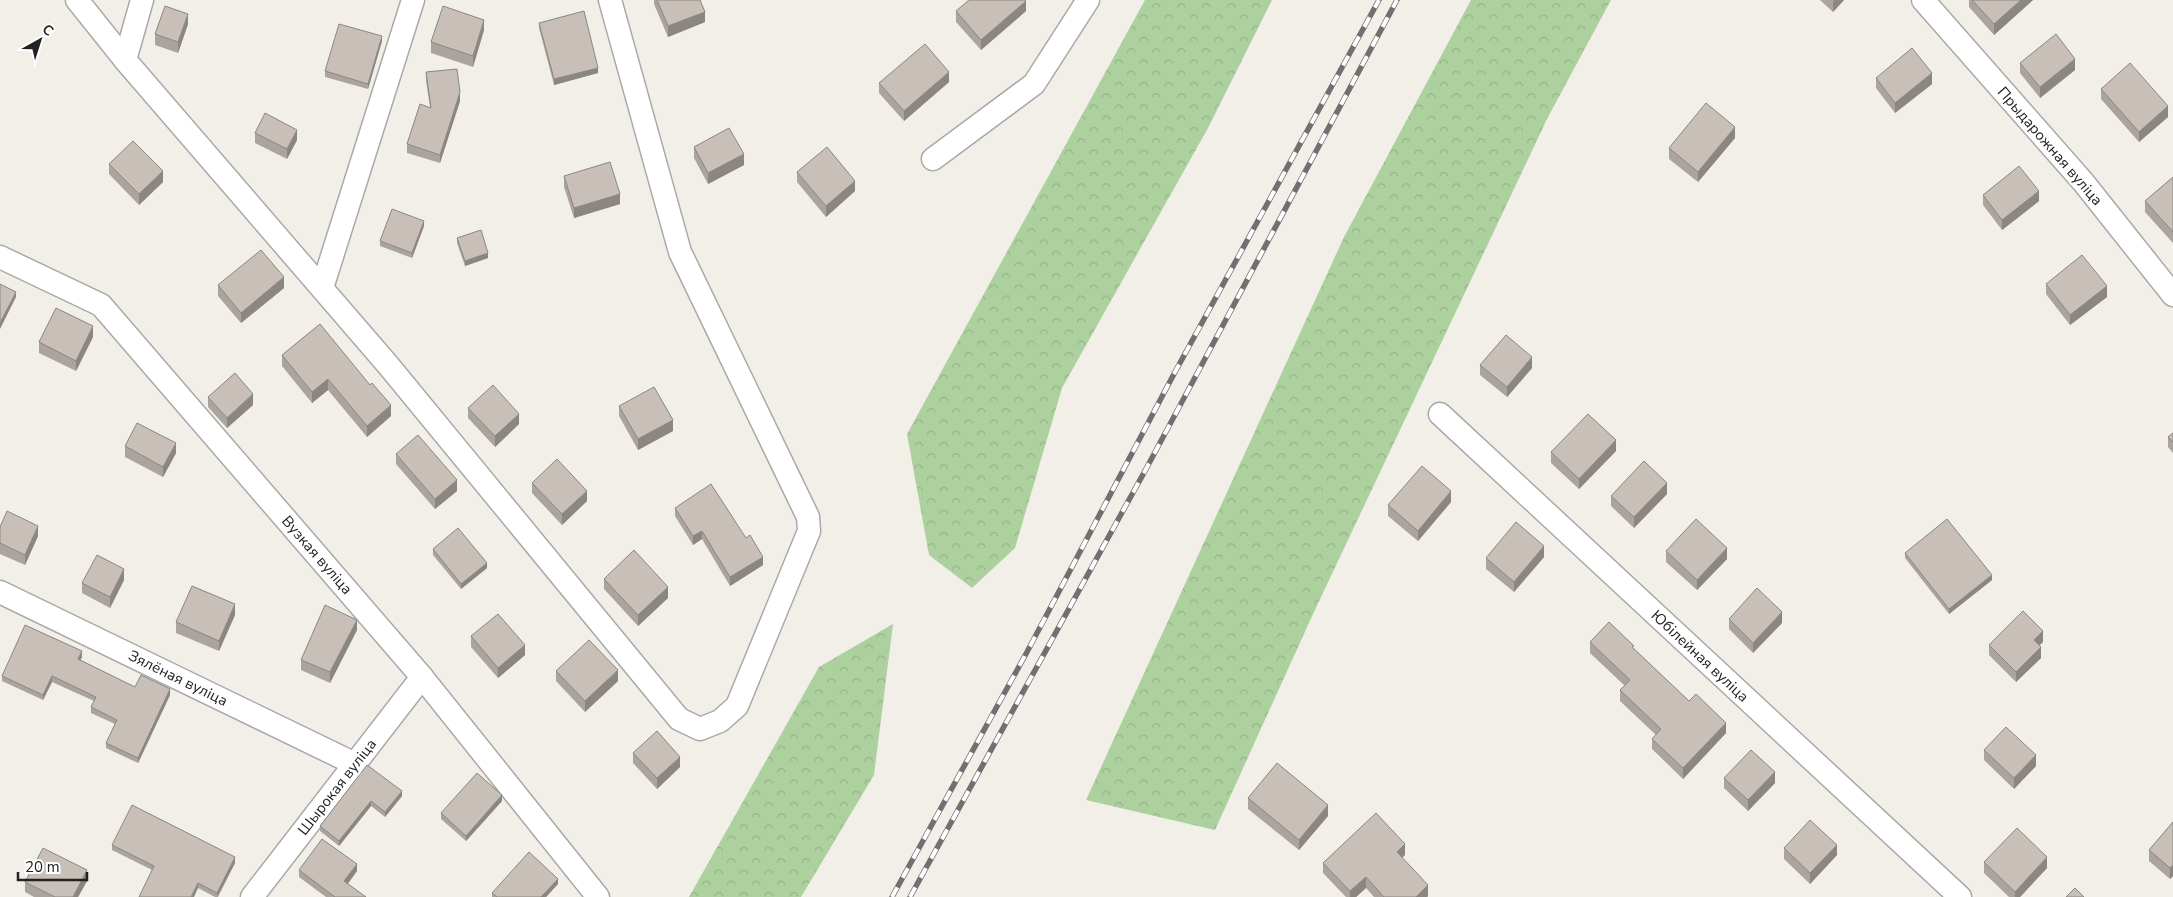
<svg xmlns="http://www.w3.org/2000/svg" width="2173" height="897" font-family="'Nunito Sans',sans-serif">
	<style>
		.forest { fill: url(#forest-crowns) }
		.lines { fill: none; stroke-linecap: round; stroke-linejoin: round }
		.minor-casing { stroke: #a9a9a9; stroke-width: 25 }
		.minor { stroke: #fff; stroke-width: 22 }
		.rail-casing { stroke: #707070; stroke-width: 5.5 }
		.rail { stroke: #fff; stroke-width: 4; stroke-dasharray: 11; stroke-linecap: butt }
		.wall { fill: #aba49e }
		.shaded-wall { fill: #8b8681 }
		.building { fill: #c7bfb8; stroke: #8b8681 }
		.labels { text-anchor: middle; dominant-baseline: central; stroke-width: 4.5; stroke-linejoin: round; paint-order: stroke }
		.street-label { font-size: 15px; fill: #222; stroke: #fff }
	</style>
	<defs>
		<pattern id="forest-crowns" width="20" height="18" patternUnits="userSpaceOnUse" patternTransform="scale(1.25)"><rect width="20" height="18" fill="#add19e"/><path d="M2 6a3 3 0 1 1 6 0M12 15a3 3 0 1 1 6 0" fill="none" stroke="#95b388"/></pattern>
	</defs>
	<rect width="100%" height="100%" fill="#f2efe9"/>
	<g class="forest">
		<polygon points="1145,0 1272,0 1208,128 1062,388 1015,548 972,588 929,555 907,434"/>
		<polygon points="1471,0 1611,0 1547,119 1313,614 1215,830 1086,800 1344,237"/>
		<polygon points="893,624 874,775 801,897 689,897 819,667"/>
	</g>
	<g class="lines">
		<defs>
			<g id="minor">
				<polyline points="77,0 125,60 388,365 679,719 700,729 720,721 737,706 809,531 808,517 680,252 610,0"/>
				<polyline points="1923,0 2084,183 2173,295"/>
				<polyline points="125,60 142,0"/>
				<polyline points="933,159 1034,84 1088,0"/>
				<polyline points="0,257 101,305 422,677 598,897"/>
				<polyline points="322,288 413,0"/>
				<polyline points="1440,414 1960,897"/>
				<polyline points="0,592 355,764"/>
				<polyline points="252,897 422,677"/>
			</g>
		</defs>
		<use href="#minor" class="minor-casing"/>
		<use href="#minor" class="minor"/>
		<defs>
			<g id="rail">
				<polyline points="892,897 1027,652 1175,372 1379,0"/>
				<polyline points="910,897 1146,469 1397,0"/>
			</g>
		</defs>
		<use href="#rail" class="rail-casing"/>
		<use href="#rail" class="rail"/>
	</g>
	<g class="wall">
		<polygon points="654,0 700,0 705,22 668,37 654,4"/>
		<polygon points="1820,0 1844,0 1833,12"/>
		<polygon points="1969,0 2033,0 1994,35 1969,7"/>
		<polygon points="956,11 1026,11 981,50 956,22"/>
		<polygon points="539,23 598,73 554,85 539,28"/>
		<polygon points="188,24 178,53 155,45 155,34"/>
		<polygon points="484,30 473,67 431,53 431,42"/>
		<polygon points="382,41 368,89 325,77 325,71"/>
		<polygon points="2020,63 2075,70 2040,98 2020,73"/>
		<polygon points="426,72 460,101 440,163 407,153 407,144 430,107 426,81"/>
		<polygon points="1876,78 1932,84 1895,113 1876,88"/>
		<polygon points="949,82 904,121 879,93 879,83"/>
		<polygon points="2101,89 2168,117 2139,142 2101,99"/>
		<polygon points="255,133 297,140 287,159 255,143"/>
		<polygon points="1735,138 1698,182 1669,159 1669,148"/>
		<polygon points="694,147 744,165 708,184 694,158"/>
		<polygon points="109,164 163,182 139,205 109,174"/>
		<polygon points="797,172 855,191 826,217 797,182"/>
		<polygon points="564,176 620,204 574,218 564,187"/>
		<polygon points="2173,177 2173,243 2145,212 2145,201"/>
		<polygon points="1983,195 2039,201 2002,230 1983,205"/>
		<polygon points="424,226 412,258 380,246 380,241"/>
		<polygon points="457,238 488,258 465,266 457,243"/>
		<polygon points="2046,284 2107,297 2070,325 2046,294"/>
		<polygon points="218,285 284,288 241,323 218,296"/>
		<polygon points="320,324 391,416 367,437 328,390 312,403 282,366 282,355"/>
		<polygon points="93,337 76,371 39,353 39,342"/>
		<polygon points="1480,365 1532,368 1507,397 1480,375"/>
		<polygon points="208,397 253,405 227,428 208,407"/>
		<polygon points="619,406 673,431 638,450 619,416"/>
		<polygon points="468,408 519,424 495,447 468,418"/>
		<polygon points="2173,433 2173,453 2168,447 2168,437"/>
		<polygon points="125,446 176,453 163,477 125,457"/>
		<polygon points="1616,451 1579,489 1551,463 1551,452"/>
		<polygon points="396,454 457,491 435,509 396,464"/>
		<polygon points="532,483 587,501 562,525 532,493"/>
		<polygon points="1667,494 1634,528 1611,506 1611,496"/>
		<polygon points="1451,502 1418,541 1388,516 1388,505"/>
		<polygon points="675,508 763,565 730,586 702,539 693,545 675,516"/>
		<polygon points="0,527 38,536 25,565 0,554"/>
		<polygon points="433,549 487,568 461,589 433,555"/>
		<polygon points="1666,551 1727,559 1697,590 1666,562"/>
		<polygon points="1905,553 1992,580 1949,614 1905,558"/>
		<polygon points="1544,557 1514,592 1486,569 1486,558"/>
		<polygon points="604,579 668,598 638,626 604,589"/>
		<polygon points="124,580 110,608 82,593 82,583"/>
		<polygon points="235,615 219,651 176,633 176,622"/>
		<polygon points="1729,619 1782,623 1753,653 1729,629"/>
		<polygon points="357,630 330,683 301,670 301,660"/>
		<polygon points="471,636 525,655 498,678 471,647"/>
		<polygon points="1590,642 1634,649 1689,701 1726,733 1683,779 1652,749 1652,739 1656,735 1620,701 1620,690 1625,686 1590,653"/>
		<polygon points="2043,642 2039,645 2041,658 2016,682 1989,655 1989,645"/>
		<polygon points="82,657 80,660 135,687 170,695 138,763 106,748 106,743 115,724 91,713 91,707 94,701 52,682 43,700 2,681 2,676"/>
		<polygon points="556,671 618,681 585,712 556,681"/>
		<polygon points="1984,750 2036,766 2014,789 1984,760"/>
		<polygon points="633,753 680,767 657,789 633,763"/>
		<polygon points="367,765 402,796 385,817 371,806 339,846 320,831 320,826"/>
		<polygon points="1724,778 1775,783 1748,811 1724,788"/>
		<polygon points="1248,798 1328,816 1299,850 1248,809"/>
		<polygon points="502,801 466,841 441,819 441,813"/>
		<polygon points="2173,822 2173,876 2170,879 2149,861 2149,850"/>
		<polygon points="112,845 235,863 218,897 215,897 198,888 152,870 112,850"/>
		<polygon points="1784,848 1837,855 1810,884 1784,859"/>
		<polygon points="1405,855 1402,858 1428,896 1427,897 1374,897 1366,888 1356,897 1346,897 1323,873 1323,863"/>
		<polygon points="1984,862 2047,868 2020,897 2009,897 1984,873"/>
		<polygon points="299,870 357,871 348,884 366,897 326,897 299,877"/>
		<polygon points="87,881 78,897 34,897 25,892 25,882"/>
		<polygon points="558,884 546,897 492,897 492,893"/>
	</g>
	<g class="shaded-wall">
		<polygon points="1834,0 1844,0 1833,12 1833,2"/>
		<polygon points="2021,0 2033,0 1994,35 1994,24"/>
		<polygon points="1026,1 1026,11 981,50 981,40"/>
		<polygon points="705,12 705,22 668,37 668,26"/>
		<polygon points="188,14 188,24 178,53 178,42"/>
		<polygon points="484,20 484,30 473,67 473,56"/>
		<polygon points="382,36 382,41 368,89 368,84"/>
		<polygon points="2075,59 2075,70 2040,98 2040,87"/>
		<polygon points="598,68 598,73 554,85 554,79"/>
		<polygon points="949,72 949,82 904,121 904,111"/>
		<polygon points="1932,73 1932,84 1895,113 1895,103"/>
		<polygon points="460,92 460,101 440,163 440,155"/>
		<polygon points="2168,106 2168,117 2139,142 2139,132"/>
		<polygon points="1735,127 1735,138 1698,182 1698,172"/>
		<polygon points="297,130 297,140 287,159 287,149"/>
		<polygon points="744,154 744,165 708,184 708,173"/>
		<polygon points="163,171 163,182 139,205 139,194"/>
		<polygon points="855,181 855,191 826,217 826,206"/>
		<polygon points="2039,191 2039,201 2002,230 2002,220"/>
		<polygon points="620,194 620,204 574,218 574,208"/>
		<polygon points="424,221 424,226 412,258 412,253"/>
		<polygon points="488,253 488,258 465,266 465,261"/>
		<polygon points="284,277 284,288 241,323 241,313"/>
		<polygon points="2107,286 2107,297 2070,325 2070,315"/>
		<polygon points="16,292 16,297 0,329 0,323"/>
		<polygon points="93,326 93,337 76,371 76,361"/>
		<polygon points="1532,357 1532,368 1507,397 1507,387"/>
		<polygon points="328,379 328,390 312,403 312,392"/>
		<polygon points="253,394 253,405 227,428 227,418"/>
		<polygon points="391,405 391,416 367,437 367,426"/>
		<polygon points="519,414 519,424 495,447 495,436"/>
		<polygon points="673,420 673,431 638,450 638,439"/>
		<polygon points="1616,440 1616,451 1579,489 1579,479"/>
		<polygon points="176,443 176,453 163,477 163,467"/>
		<polygon points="457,480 457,491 435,509 435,499"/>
		<polygon points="1667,483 1667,494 1634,528 1634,517"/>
		<polygon points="587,491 587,501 562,525 562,514"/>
		<polygon points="1451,491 1451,502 1418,541 1418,531"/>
		<polygon points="38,526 38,536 25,565 25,555"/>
		<polygon points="702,531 702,539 693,545 693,536"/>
		<polygon points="1544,546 1544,557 1514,592 1514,582"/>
		<polygon points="1727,548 1727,559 1697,590 1697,580"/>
		<polygon points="763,557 763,565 730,586 730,577"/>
		<polygon points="487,563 487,568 461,589 461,584"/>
		<polygon points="124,569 124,580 110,608 110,597"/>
		<polygon points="1992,575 1992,580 1949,614 1949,609"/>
		<polygon points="668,587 668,598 638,626 638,615"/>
		<polygon points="235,604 235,615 219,651 219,641"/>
		<polygon points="1782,612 1782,623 1753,653 1753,643"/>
		<polygon points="357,620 357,630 330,683 330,672"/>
		<polygon points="2043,631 2043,642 2034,651 2034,640"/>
		<polygon points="525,645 525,655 498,678 498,668"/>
		<polygon points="2041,647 2041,658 2016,682 2016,672"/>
		<polygon points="82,651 82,657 78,665 78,659"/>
		<polygon points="618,670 618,681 585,712 585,701"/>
		<polygon points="52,676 52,682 43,700 43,695"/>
		<polygon points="170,689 170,695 138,763 138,758"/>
		<polygon points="1726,723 1726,733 1683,779 1683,768"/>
		<polygon points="2036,755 2036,766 2014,789 2014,778"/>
		<polygon points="680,757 680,767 657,789 657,778"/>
		<polygon points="1775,772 1775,783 1748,811 1748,800"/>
		<polygon points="402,791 402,796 385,817 385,812"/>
		<polygon points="502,795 502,801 466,841 466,836"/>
		<polygon points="371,801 371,806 339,846 339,841"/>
		<polygon points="1328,805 1328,816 1299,850 1299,840"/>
		<polygon points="1405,844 1405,855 1397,862 1397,852"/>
		<polygon points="1837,845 1837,855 1810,884 1810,873"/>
		<polygon points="235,857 235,863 217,897 217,893"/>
		<polygon points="2047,857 2047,868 2020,897 2015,897 2015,892"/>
		<polygon points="357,864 357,871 344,888 344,881"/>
		<polygon points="2173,865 2173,876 2170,879 2170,868"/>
		<polygon points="87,870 87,881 78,897 73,897"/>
		<polygon points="1366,877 1366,888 1356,897 1350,897 1350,891"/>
		<polygon points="558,879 558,884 546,897 541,897"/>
		<polygon points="198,883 198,888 194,897 191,897"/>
		<polygon points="1428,885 1428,896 1427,897 1416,897"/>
	</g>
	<g class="building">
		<polygon points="657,0 700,0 705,12 668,26"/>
		<polygon points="969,0 1025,0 1026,1 981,40 956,11"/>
		<polygon points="1972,0 2021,0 1994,24"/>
		<polygon points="165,6 188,14 178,42 155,34"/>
		<polygon points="443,6 484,20 473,56 431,42"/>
		<polygon points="584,11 598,68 554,79 539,23"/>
		<polygon points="339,24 382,36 368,84 325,71"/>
		<polygon points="2056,34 2075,59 2040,87 2020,63"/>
		<polygon points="925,44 949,72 904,111 879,83"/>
		<polygon points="1912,48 1932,73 1895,103 1876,78"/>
		<polygon points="2130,63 2168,106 2139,132 2101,89"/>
		<polygon points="457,69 460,92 440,155 407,144 420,104 431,108 426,72"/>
		<polygon points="1706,103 1735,127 1698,172 1669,148"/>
		<polygon points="265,113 297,130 287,149 255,133"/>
		<polygon points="729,128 744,154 708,173 694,147"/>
		<polygon points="133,141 163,171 139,194 109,164"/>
		<polygon points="827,147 855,181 826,206 797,172"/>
		<polygon points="610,162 620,194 574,208 564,176"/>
		<polygon points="2019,166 2039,191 2002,220 1983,195"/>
		<polygon points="2173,177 2173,232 2145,201"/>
		<polygon points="392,209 424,221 412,253 380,241"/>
		<polygon points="481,230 488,253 465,261 457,238"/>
		<polygon points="261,250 284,277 241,313 218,285"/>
		<polygon points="2082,255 2107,286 2070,315 2046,284"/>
		<polygon points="0,284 16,292 0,323"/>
		<polygon points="56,308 93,326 76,361 39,342"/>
		<polygon points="320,324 370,385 372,383 391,405 367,426 328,379 312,392 282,355"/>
		<polygon points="1506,335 1532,357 1507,387 1480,365"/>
		<polygon points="235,373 253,394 227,418 208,397"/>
		<polygon points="493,385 519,414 495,436 468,408"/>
		<polygon points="654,387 673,420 638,439 619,406"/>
		<polygon points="1588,414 1616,440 1579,479 1551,452"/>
		<polygon points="137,423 176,443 163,467 125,446"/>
		<polygon points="2173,433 2173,442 2168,437"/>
		<polygon points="418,435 457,480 435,499 396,454"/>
		<polygon points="557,459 587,491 562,514 532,483"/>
		<polygon points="1644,461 1667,483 1634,517 1611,496"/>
		<polygon points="1422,466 1451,491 1418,531 1388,505"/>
		<polygon points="711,484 746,538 750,535 763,557 730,577 702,531 693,536 675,508"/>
		<polygon points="7,511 38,526 25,555 0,543 0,527"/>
		<polygon points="1696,519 1727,548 1697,580 1666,551"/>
		<polygon points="1947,519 1992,575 1949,609 1905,553"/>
		<polygon points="1516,522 1544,546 1514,582 1486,558"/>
		<polygon points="458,528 487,563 461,584 433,549"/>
		<polygon points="634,550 668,587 638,615 604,579"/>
		<polygon points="97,555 124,569 110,597 82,583"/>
		<polygon points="192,586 235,604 219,641 176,622"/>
		<polygon points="1757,588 1782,612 1753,643 1729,619"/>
		<polygon points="325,605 357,620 330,672 301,660"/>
		<polygon points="2023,611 2043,631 2034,640 2041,647 2016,672 1989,645"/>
		<polygon points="498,614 525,645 498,668 471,636"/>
		<polygon points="1609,622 1634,646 1632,647 1689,701 1696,694 1726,723 1683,768 1652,739 1661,729 1620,690 1630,680 1590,642"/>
		<polygon points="25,625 82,651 78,659 135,687 141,675 170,689 138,758 106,743 117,720 91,707 96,697 52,676 43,695 2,676"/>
		<polygon points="589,640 618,670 585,701 556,671"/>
		<polygon points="2006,727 2036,755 2014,778 1984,750"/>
		<polygon points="657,731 680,757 657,778 633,753"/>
		<polygon points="1751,750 1775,772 1748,800 1724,778"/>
		<polygon points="1277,763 1328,805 1299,840 1248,798"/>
		<polygon points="367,765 402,791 385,812 371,801 339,841 320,826"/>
		<polygon points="477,773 502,795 466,836 441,813"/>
		<polygon points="132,805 235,857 217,893 198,883 191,897 139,897 154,866 112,845"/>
		<polygon points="1376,813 1405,844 1397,852 1428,885 1416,897 1384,897 1366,877 1350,891 1323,863"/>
		<polygon points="1810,820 1837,845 1810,873 1784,848"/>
		<polygon points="2173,822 2173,865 2170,868 2149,850"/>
		<polygon points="2017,828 2047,857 2015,892 1984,862"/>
		<polygon points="322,839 357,864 344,881 366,897 335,897 299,870"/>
		<polygon points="43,848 87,870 73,897 55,897 25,882"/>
		<polygon points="529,852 558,879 541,897 497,897 492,893"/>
		<polygon points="2075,888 2084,897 2066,897"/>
	</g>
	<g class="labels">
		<g class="street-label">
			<text transform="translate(2050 146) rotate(49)">Прыдарожная вуліца</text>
			<text transform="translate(317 555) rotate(49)">Вузкая вуліца</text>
			<text transform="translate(1700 656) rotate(43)">Юбілейная вуліца</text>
			<text transform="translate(178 678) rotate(26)">Зялёная вуліца</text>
			<text transform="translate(337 787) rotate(-52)">Шырокая вуліца</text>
		</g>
	</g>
	<g transform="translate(40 40) rotate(39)" stroke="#ffffff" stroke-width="4" paint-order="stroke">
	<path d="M0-4L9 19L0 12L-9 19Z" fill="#222222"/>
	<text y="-8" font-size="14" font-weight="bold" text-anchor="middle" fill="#222222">С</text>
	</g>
	<path d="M18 872v8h69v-8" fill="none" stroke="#222222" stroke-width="2.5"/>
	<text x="25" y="872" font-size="15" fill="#222222" stroke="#ffffff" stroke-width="4" paint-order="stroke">20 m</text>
</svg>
